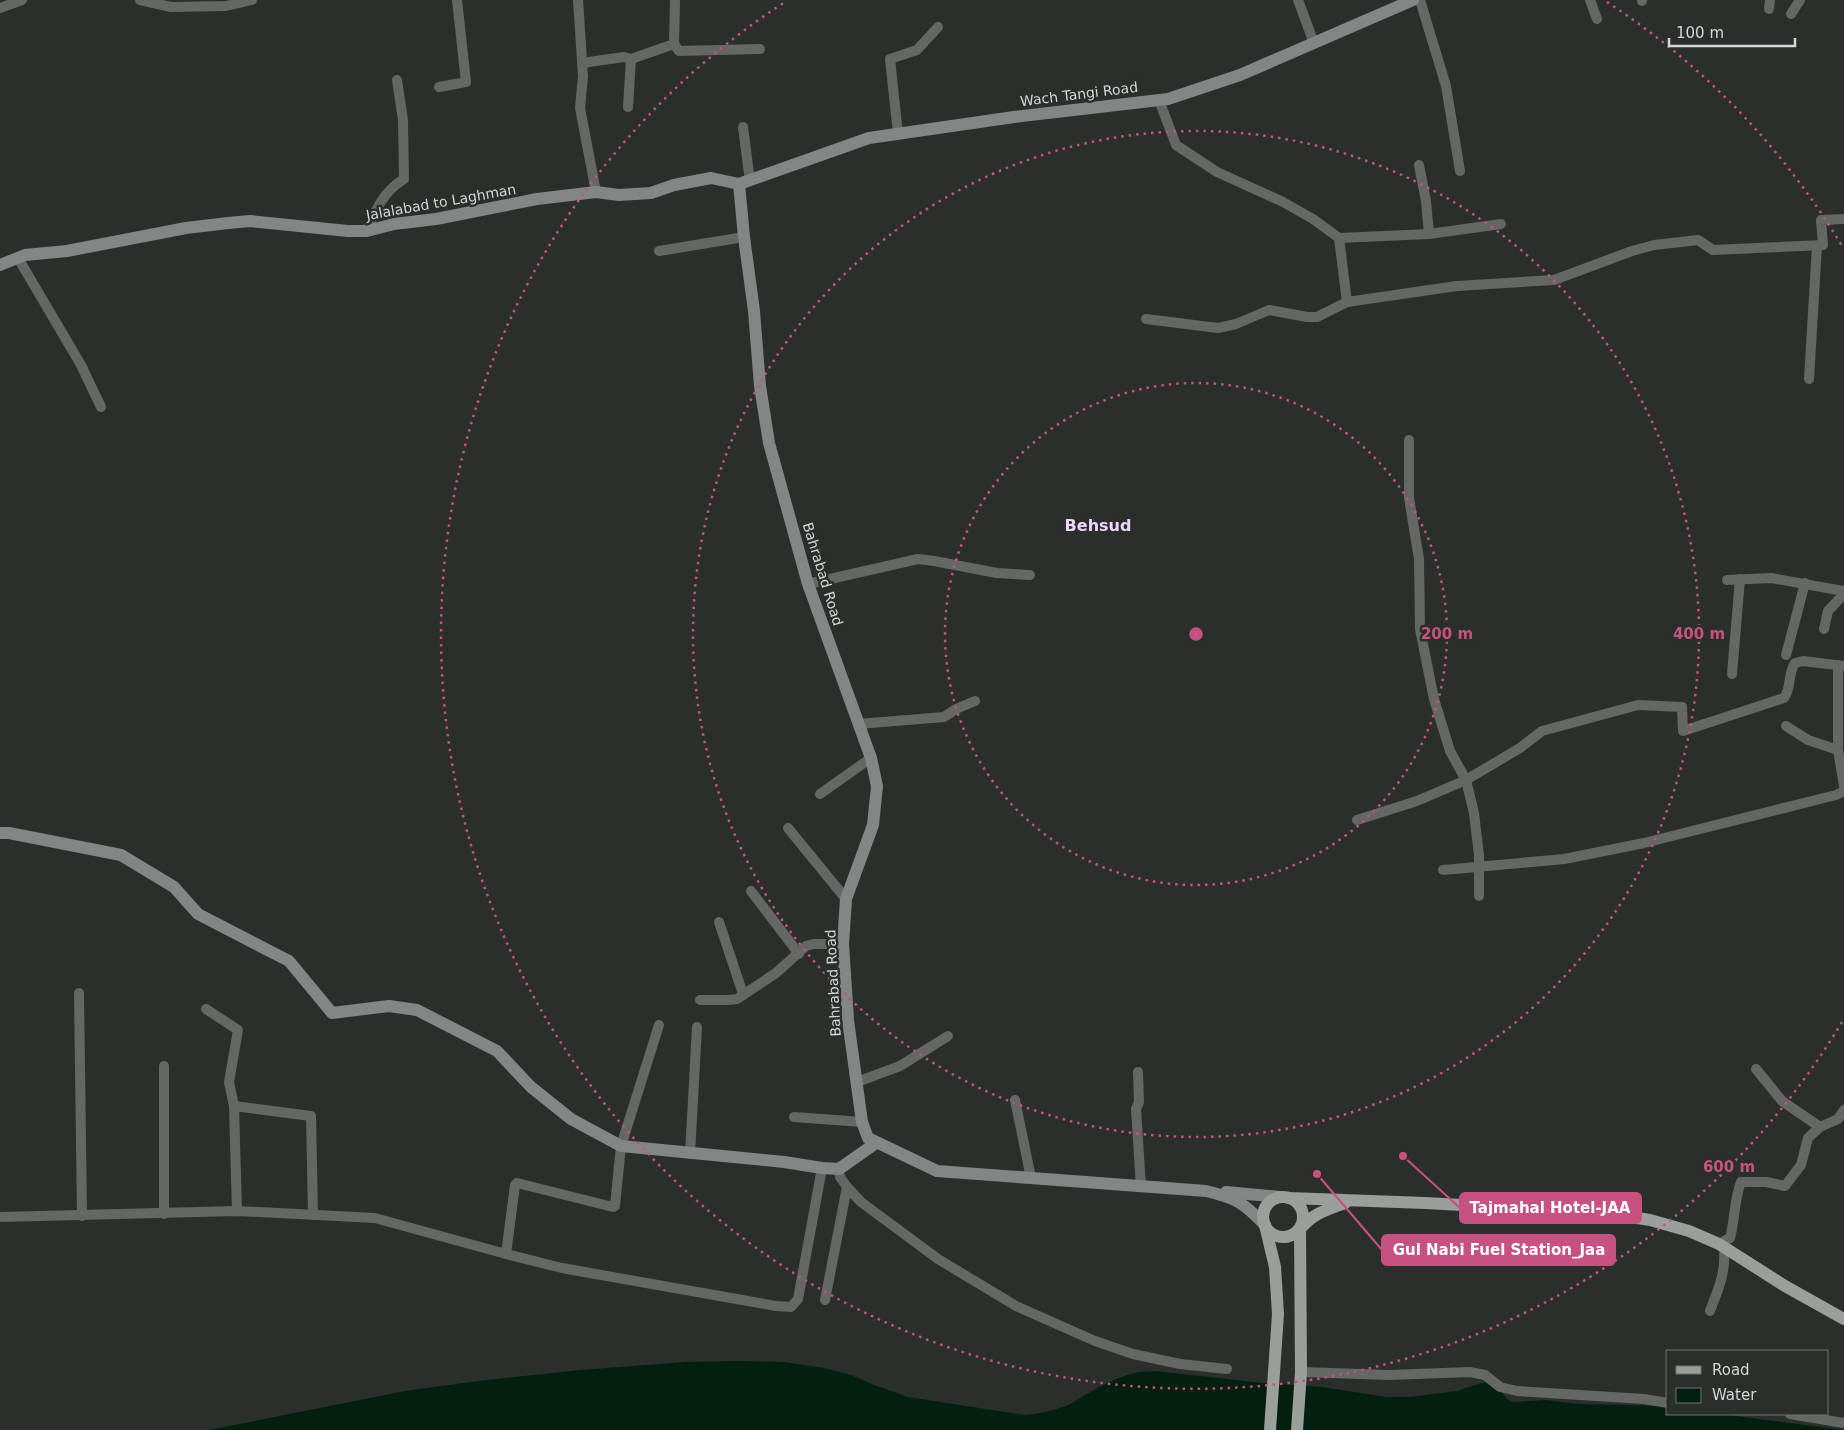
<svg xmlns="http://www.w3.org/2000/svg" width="1844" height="1430" font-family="'DejaVu Sans',sans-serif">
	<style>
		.water { fill: #031f10 }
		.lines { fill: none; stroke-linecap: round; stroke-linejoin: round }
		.street { stroke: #656765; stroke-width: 10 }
		.secondary { stroke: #838684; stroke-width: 12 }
		.primary { stroke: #9a9f9c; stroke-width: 12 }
		.ring { fill: none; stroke: #c75180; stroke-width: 2.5; stroke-dasharray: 2.5 5 }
		.labels { text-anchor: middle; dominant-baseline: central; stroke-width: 5; stroke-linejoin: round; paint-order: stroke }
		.street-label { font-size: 14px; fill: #d4d7d5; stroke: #2b2f2c }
		.quarter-label { font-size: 16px; font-weight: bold; fill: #eed5fd; stroke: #2b2f2c }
		.centre { fill: #c75180; stroke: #2b2f2c; stroke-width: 2.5 }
		.ring-label { font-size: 15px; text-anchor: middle; font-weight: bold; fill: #c75180; stroke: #2b2f2c; stroke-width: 5; stroke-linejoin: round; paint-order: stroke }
		.leader { fill: none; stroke: #c75180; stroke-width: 2 }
		.callout-dot { fill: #c75180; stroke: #2b2f2c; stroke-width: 2 }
		.callout { fill: #c75180; stroke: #c75180; stroke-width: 2 }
		.callout-label { font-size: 15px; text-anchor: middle; font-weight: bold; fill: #fff }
	</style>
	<rect width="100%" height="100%" fill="#2b2f2c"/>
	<path class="water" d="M739,1361L784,1362L824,1368L851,1375L874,1385L908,1397L1025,1415C1038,1414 1051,1411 1063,1407C1070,1405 1077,1400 1083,1396C1109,1382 1126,1371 1156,1371L1262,1383L1322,1387L1387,1397H1409L1457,1391L1488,1381L1501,1391L1506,1398L1512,1402L1546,1400L1578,1404L1668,1406V1414H1721L1844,1430H209L405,1391L478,1381L580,1370L686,1362Z"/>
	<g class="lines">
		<g class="street">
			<polyline points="140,0 171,7 226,6 252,0"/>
			<polyline points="578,0 583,76 580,108 596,192"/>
			<polyline points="1298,0 1314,43"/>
			<polyline points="1420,0 1446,86 1460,171"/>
			<polyline points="1590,0 1597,19"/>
			<polyline points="1642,0 1642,1"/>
			<polyline points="0,8 22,0"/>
			<polyline points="1769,9 1770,0"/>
			<polyline points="1791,14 1800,0"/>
			<polyline points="674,44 679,51 760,49"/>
			<polyline points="631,59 674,44 675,0"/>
			<polyline points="582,63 624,57 631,59 628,107"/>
			<polyline points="439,87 466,82 457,0"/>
			<polyline points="1159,100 1176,145 1217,172 1283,202 1313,219 1339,238 1347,302 1457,286 1554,280 1632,251 1654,245 1698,240 1713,250 1823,245 1821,220 1844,219"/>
			<polyline points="743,127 750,181"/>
			<polyline points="898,134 890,59 917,50 938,27"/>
			<polyline points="1419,165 1426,201 1429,234"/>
			<path d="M367,231C376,209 383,192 404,179L403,120L397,80"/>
			<polyline points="1339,238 1429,234 1501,224"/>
			<polyline points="659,251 744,237"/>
			<polyline points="18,258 81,365 101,407"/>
			<polyline points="1146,319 1218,328 1236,324 1269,310 1307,317 1317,317 1347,302"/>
			<polyline points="1809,379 1817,246"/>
			<polyline points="1409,440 1409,498 1419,559 1420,629 1434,699 1450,751 1466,780 1474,813 1479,855 1479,896"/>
			<polyline points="1727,580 1771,578 1844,591"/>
			<polyline points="808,584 918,559 934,561 997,573 1030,575"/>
			<polyline points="1824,629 1828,611 1844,594"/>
			<polyline points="1786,655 1805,583"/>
			<polyline points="1838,665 1838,750 1844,786"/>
			<polyline points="1732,674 1740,579"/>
			<polyline points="858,724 944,717 956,709 975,701"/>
			<polyline points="1786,726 1808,740 1838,750"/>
			<polyline points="820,794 871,758"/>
			<path d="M1357,820L1417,801L1466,780L1520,748L1542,731L1638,705L1682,707L1683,731L1784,698C1792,687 1787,675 1795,663L1803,661L1844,666"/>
			<polyline points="788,828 846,899"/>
			<polyline points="1443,870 1564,859 1644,843 1836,795 1844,791"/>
			<polyline points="751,891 799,954"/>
			<polyline points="719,922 743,994"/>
			<polyline points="79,993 82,1216"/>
			<polyline points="700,1000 728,1000 737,999 776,973 806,946 813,944 843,944"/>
			<polyline points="206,1009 238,1030 229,1082 234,1106 237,1211"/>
			<polyline points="164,1066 164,1214"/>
			<polyline points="1756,1069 1782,1101 1820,1127"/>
			<polyline points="1138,1072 1139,1102 1136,1109 1141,1187"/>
			<polyline points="857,1082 900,1066 948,1036"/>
			<polyline points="1015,1100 1031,1178"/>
			<polyline points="234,1106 311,1116 313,1215"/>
			<polyline points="794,1117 862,1122"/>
			<polyline points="690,1154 697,1027"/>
			<polyline points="839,1169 840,1177 847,1187 861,1202 938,1259 1016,1306 1095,1341 1133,1354 1180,1364 1227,1369"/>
			<polyline points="0,1217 237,1211 375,1218 506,1254 562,1268 776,1306 791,1307 798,1299 822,1168"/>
			<path d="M1719,1244L1730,1238C1735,1220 1734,1200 1741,1182H1766L1785,1186L1801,1165L1808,1138L1820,1127L1838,1119L1844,1110"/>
			<polyline points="506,1254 515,1185 517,1183 613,1207 615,1206 621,1146 659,1025"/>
			<polyline points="825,1300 847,1187"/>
			<path d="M1710,1311C1719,1287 1726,1273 1724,1247"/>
			<polyline points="1301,1372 1389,1375 1470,1372 1485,1375 1500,1387 1517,1391 1644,1399 1668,1403"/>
			<polyline points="1790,1414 1844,1423"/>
		</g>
		<g class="secondary">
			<path d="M739,184L744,237L754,311L760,386L769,443L808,584L871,758L877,786L873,825L846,899L843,944L848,1020L862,1122L868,1138L937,1171L1206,1191C1236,1198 1244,1203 1265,1225"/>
			<polyline points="739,184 869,138 1014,117 1168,99 1240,75 1413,0"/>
			<polyline points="0,265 25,255 67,251 186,228 228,223 250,221 348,231 367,231 394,224 436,219 537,199 596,192 619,195 651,193 674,185 711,178 739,184"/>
			<polyline points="0,833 9,833 121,855 174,887 198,914 289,961 332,1013 389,1006 417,1010 497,1051 531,1087 571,1119 621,1146 784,1162 822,1168 839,1169 876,1143"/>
			<polyline points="1226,1192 1280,1197"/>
		</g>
		<g class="primary">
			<circle cx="1283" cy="1217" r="20"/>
			<polyline points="1289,1198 1425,1203 1606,1213 1650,1220 1689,1231 1719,1244 1785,1286 1844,1319"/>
			<polyline points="1265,1225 1275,1267 1278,1314 1270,1430"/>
			<path d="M1297,1430L1301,1372L1300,1229C1314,1213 1326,1210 1345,1203"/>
		</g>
	</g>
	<g class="ring">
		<circle cx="1196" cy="634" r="251"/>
		<circle cx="1196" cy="634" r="503"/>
		<path d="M1842 1022A754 754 0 1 1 785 2M1607 2A754 754 0 0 1 1842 246"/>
	</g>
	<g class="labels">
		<g class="street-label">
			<text transform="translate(1079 94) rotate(-7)">Wach Tangi Road</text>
			<text transform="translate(441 202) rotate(-10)">Jalalabad to Laghman</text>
			<text transform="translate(823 574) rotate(73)">Bahrabad Road</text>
			<text transform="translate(833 983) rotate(-93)">Bahrabad Road</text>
		</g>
		<g class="quarter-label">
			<text x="1098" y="525">Behsud</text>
		</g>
	</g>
	<circle cx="1196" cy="634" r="8" class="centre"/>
	<g class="ring-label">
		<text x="1447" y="639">200 m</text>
		<text x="1699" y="639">400 m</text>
		<text x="1729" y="1172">600 m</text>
	</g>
	<path class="leader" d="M1403 1156L1460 1208M1317 1174L1382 1250"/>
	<g class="callout-dot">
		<circle cx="1403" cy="1156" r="5"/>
		<circle cx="1317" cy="1174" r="5"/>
	</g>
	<g class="callout">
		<rect x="1460" y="1193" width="181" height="30" rx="5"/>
		<rect x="1382" y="1235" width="233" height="30" rx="5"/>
	</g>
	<g class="callout-label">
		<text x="1550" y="1213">Tajmahal Hotel-JAA</text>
		<text x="1499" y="1255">Gul Nabi Fuel Station_Jaa</text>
	</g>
	<rect x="1666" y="1350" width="162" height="65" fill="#2b2f2c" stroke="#6f7270"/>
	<rect x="1676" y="1366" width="25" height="8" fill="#9a9f9c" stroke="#6f7270"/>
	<text x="1712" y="1375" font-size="15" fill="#d4d7d5">Road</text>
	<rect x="1676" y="1388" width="25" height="15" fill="#031f10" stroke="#6f7270"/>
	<text x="1712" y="1400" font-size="15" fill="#d4d7d5">Water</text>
	<path d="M1669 38v8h126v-8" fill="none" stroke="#d4d7d5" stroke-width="2.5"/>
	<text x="1676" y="38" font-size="15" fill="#d4d7d5" stroke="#2b2f2c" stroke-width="4" paint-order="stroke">100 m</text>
</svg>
